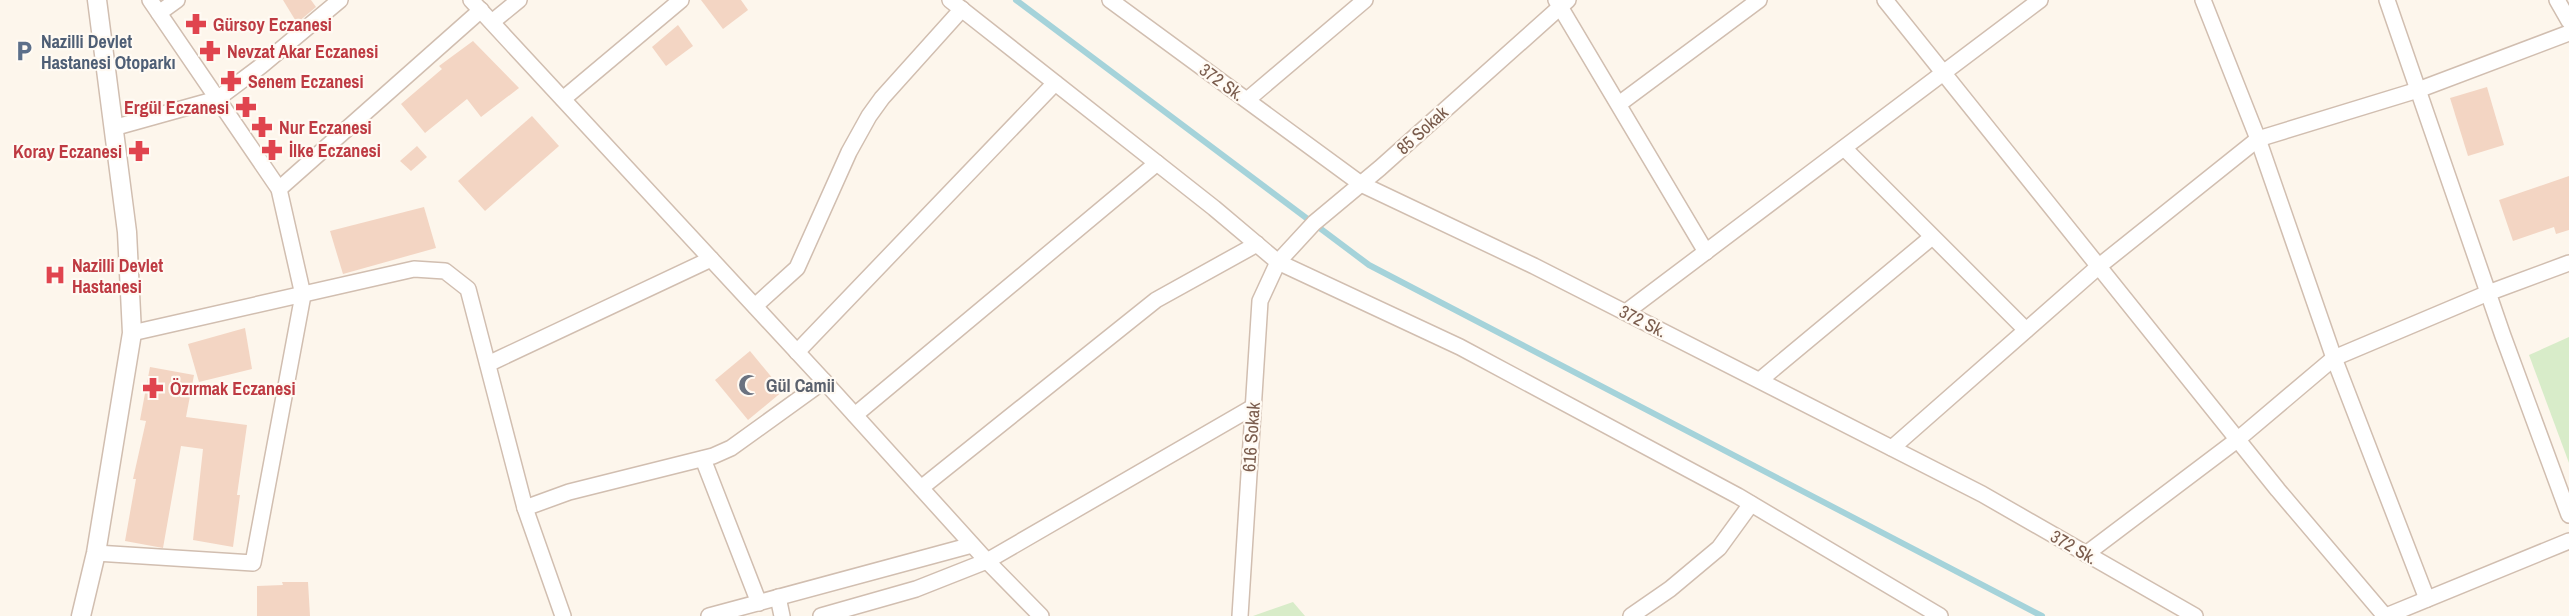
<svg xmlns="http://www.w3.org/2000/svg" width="2569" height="616" font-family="'Archivo Narrow',sans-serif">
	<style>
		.green { fill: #d8ecc9 }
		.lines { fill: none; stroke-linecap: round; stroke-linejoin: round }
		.stream { stroke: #a5d3da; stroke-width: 6 }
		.building { fill: #f3d5c3 }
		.minor-casing { stroke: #d1beb0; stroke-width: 18 }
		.tertiary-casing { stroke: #d1beb0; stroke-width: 21 }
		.minor { stroke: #fff; stroke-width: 15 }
		.tertiary { stroke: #fff; stroke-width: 18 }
		.labels { text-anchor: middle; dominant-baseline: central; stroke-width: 4.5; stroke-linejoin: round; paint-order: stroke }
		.health-label { font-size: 18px; font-weight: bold; fill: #be3a42; stroke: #fffaf3; text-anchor: start }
		.service-label { font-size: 18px; font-weight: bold; fill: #4e5e75; stroke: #fffaf3; text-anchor: start }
		.street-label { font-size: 18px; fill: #7a5c4d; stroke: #fffaf3 }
		.worship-label { font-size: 18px; font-weight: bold; fill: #5b616d; stroke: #fffaf3; text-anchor: start }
	</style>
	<rect width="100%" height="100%" fill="#fdf6ec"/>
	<g class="green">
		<polygon points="2569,337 2569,463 2529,355"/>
		<polygon points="1293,602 1305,616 1253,616"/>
	</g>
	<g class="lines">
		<polyline class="stream" points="1016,0 1369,265 2042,616"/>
	</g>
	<g class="building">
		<polygon points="283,0 311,0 316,7 297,23"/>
		<polygon points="701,0 741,0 748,10 723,29"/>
		<polygon points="678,25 693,46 666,66 652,47"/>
		<polygon points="473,41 519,88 481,117 467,99 425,133 401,104 442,69 439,66"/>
		<polygon points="2487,87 2504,145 2468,156 2450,98"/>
		<polygon points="532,116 559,146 485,211 458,181"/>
		<polygon points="417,146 427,157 411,171 400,161"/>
		<polygon points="2569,176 2569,230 2556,234 2554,227 2513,241 2499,200"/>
		<polygon points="424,207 436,248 343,274 330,231"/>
		<polygon points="245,328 252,369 199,382 188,344"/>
		<polygon points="750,351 783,391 748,420 715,380"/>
		<polygon points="150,367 194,375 186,417 247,425 237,495 240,495 233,547 193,540 203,449 181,446 163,548 125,541 136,479 133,479 146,421 140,420"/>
		<polygon points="282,582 308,582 310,616 257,616 257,586 283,585"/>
	</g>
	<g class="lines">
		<defs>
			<g id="minor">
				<polyline points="471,0 824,381 987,561 1041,616"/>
				<polyline points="950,0 1214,208 1278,262 1460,347 1738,496 1940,616"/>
				<polyline points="1110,0 1361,184 1534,266 1982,494 2195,616"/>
				<polyline points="1556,0 1706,252"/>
				<polyline points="1885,0 2278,490 2385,616"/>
				<polyline points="2203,0 2258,139 2334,358 2427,599"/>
				<polyline points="2387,0 2503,336 2569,515"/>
				<polyline points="2557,0 2569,21"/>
				<polyline points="159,13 177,0"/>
				<polyline points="492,22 519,0"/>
				<polyline points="563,99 681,0"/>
				<polyline points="1247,100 1365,0"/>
				<polyline points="1619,104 1759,0"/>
				<polyline points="113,128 217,99 261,66 340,0"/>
				<polyline points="1844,148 2026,330"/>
				<polyline points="279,189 481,10"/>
				<polyline points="755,306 797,268 849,152 869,116 882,98 962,9"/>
				<polyline points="1626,312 2040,0"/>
				<polyline points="132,333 414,269 445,271 468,289 525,508 563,616"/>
				<polyline points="797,352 1055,83"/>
				<polyline points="488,364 711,259"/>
				<polyline points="1760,380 1932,237"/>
				<polyline points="855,415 1157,163"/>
				<polyline points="1892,448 2098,267 2258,139 2418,90 2569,33"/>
				<polyline points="703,459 759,603"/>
				<polyline points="921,488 1156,300 1257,244"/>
				<polyline points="525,508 569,492 713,456 731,448 824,381"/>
				<polyline points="96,553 253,563 303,295 279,189 150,0"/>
				<polyline points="2086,554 2237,440 2334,358 2488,293 2569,263"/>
				<polyline points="778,597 782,616"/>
				<polyline points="709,616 972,545"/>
				<polyline points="821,616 916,589 987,561 1253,407"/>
				<polyline points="1240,616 1260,301 1278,262 1314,223 1380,168 1568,0"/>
				<polyline points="1631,616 1670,589 1719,548 1751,504"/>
				<polyline points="2386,616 2569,541"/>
			</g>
			<polyline id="tertiary" points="81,616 96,553 132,333 127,232 97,0"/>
		</defs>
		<use href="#minor" class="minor-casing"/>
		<use href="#tertiary" class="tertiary-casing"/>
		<use href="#minor" class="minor"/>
		<use href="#tertiary" class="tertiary"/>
	</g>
	<defs>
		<symbol id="pharmacy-bare" viewBox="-9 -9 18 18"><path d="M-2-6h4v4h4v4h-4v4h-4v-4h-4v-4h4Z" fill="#e0444e" stroke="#fffaf3" stroke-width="2.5" paint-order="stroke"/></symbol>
		<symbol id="parking-bare" viewBox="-9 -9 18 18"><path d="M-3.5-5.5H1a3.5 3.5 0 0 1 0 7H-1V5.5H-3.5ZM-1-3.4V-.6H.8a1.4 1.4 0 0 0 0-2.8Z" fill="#5c6f8a" stroke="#fffaf3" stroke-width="2.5" paint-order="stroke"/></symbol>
		<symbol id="hospital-bare" viewBox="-9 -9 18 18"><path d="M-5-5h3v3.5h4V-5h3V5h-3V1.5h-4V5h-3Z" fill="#e0444e" stroke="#fffaf3" stroke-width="2.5" paint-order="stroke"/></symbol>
		<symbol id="mosque-bare" viewBox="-9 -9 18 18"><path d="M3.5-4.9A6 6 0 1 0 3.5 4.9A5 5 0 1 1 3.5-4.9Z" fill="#6b7280" stroke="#fffaf3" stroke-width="2.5" paint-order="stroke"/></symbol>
	</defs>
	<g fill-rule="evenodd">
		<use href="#pharmacy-bare" x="181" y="9" width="30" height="30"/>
		<use href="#parking-bare" x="9" y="36" width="30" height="30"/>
		<use href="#pharmacy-bare" x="195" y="36" width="30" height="30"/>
		<use href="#pharmacy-bare" x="216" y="66" width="30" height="30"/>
		<use href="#pharmacy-bare" x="231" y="92" width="30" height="30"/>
		<use href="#pharmacy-bare" x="247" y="112" width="30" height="30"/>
		<use href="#pharmacy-bare" x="257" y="135" width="30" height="30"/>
		<use href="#pharmacy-bare" x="124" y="136" width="30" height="30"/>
		<use href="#hospital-bare" x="40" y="260" width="30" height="30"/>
		<use href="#mosque-bare" x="734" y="370" width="30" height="30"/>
		<use href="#pharmacy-bare" x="138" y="373" width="30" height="30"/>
	</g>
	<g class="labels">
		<g class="health-label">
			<text x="213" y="24">Gürsoy Eczanesi</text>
			<text x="227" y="51">Nevzat Akar Eczanesi</text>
			<text x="248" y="81">Senem Eczanesi</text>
			<text x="229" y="107" text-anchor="end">Ergül Eczanesi</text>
			<text x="279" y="127">Nur Eczanesi</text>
			<text x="289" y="150">İlke Eczanesi</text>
			<text x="122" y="151" text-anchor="end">Koray Eczanesi</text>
			<text x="72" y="265">Nazilli Devlet<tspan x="72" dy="21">Hastanesi</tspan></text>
			<text x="170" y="388">Özırmak Eczanesi</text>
		</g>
		<g class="service-label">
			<text x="41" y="41">Nazilli Devlet<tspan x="41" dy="21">Hastanesi Otoparkı</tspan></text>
		</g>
		<g class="street-label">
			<text transform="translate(1222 82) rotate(36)">372 Sk.</text>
			<text transform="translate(1422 130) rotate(-42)">85 Sokak</text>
			<text transform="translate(1643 321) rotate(27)">372 Sk.</text>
			<text transform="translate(1251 437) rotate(-86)">616 Sokak</text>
			<text transform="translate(2074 547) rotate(30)">372 Sk.</text>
		</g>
		<g class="worship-label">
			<text x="766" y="385">Gül Camii</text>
		</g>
	</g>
</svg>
